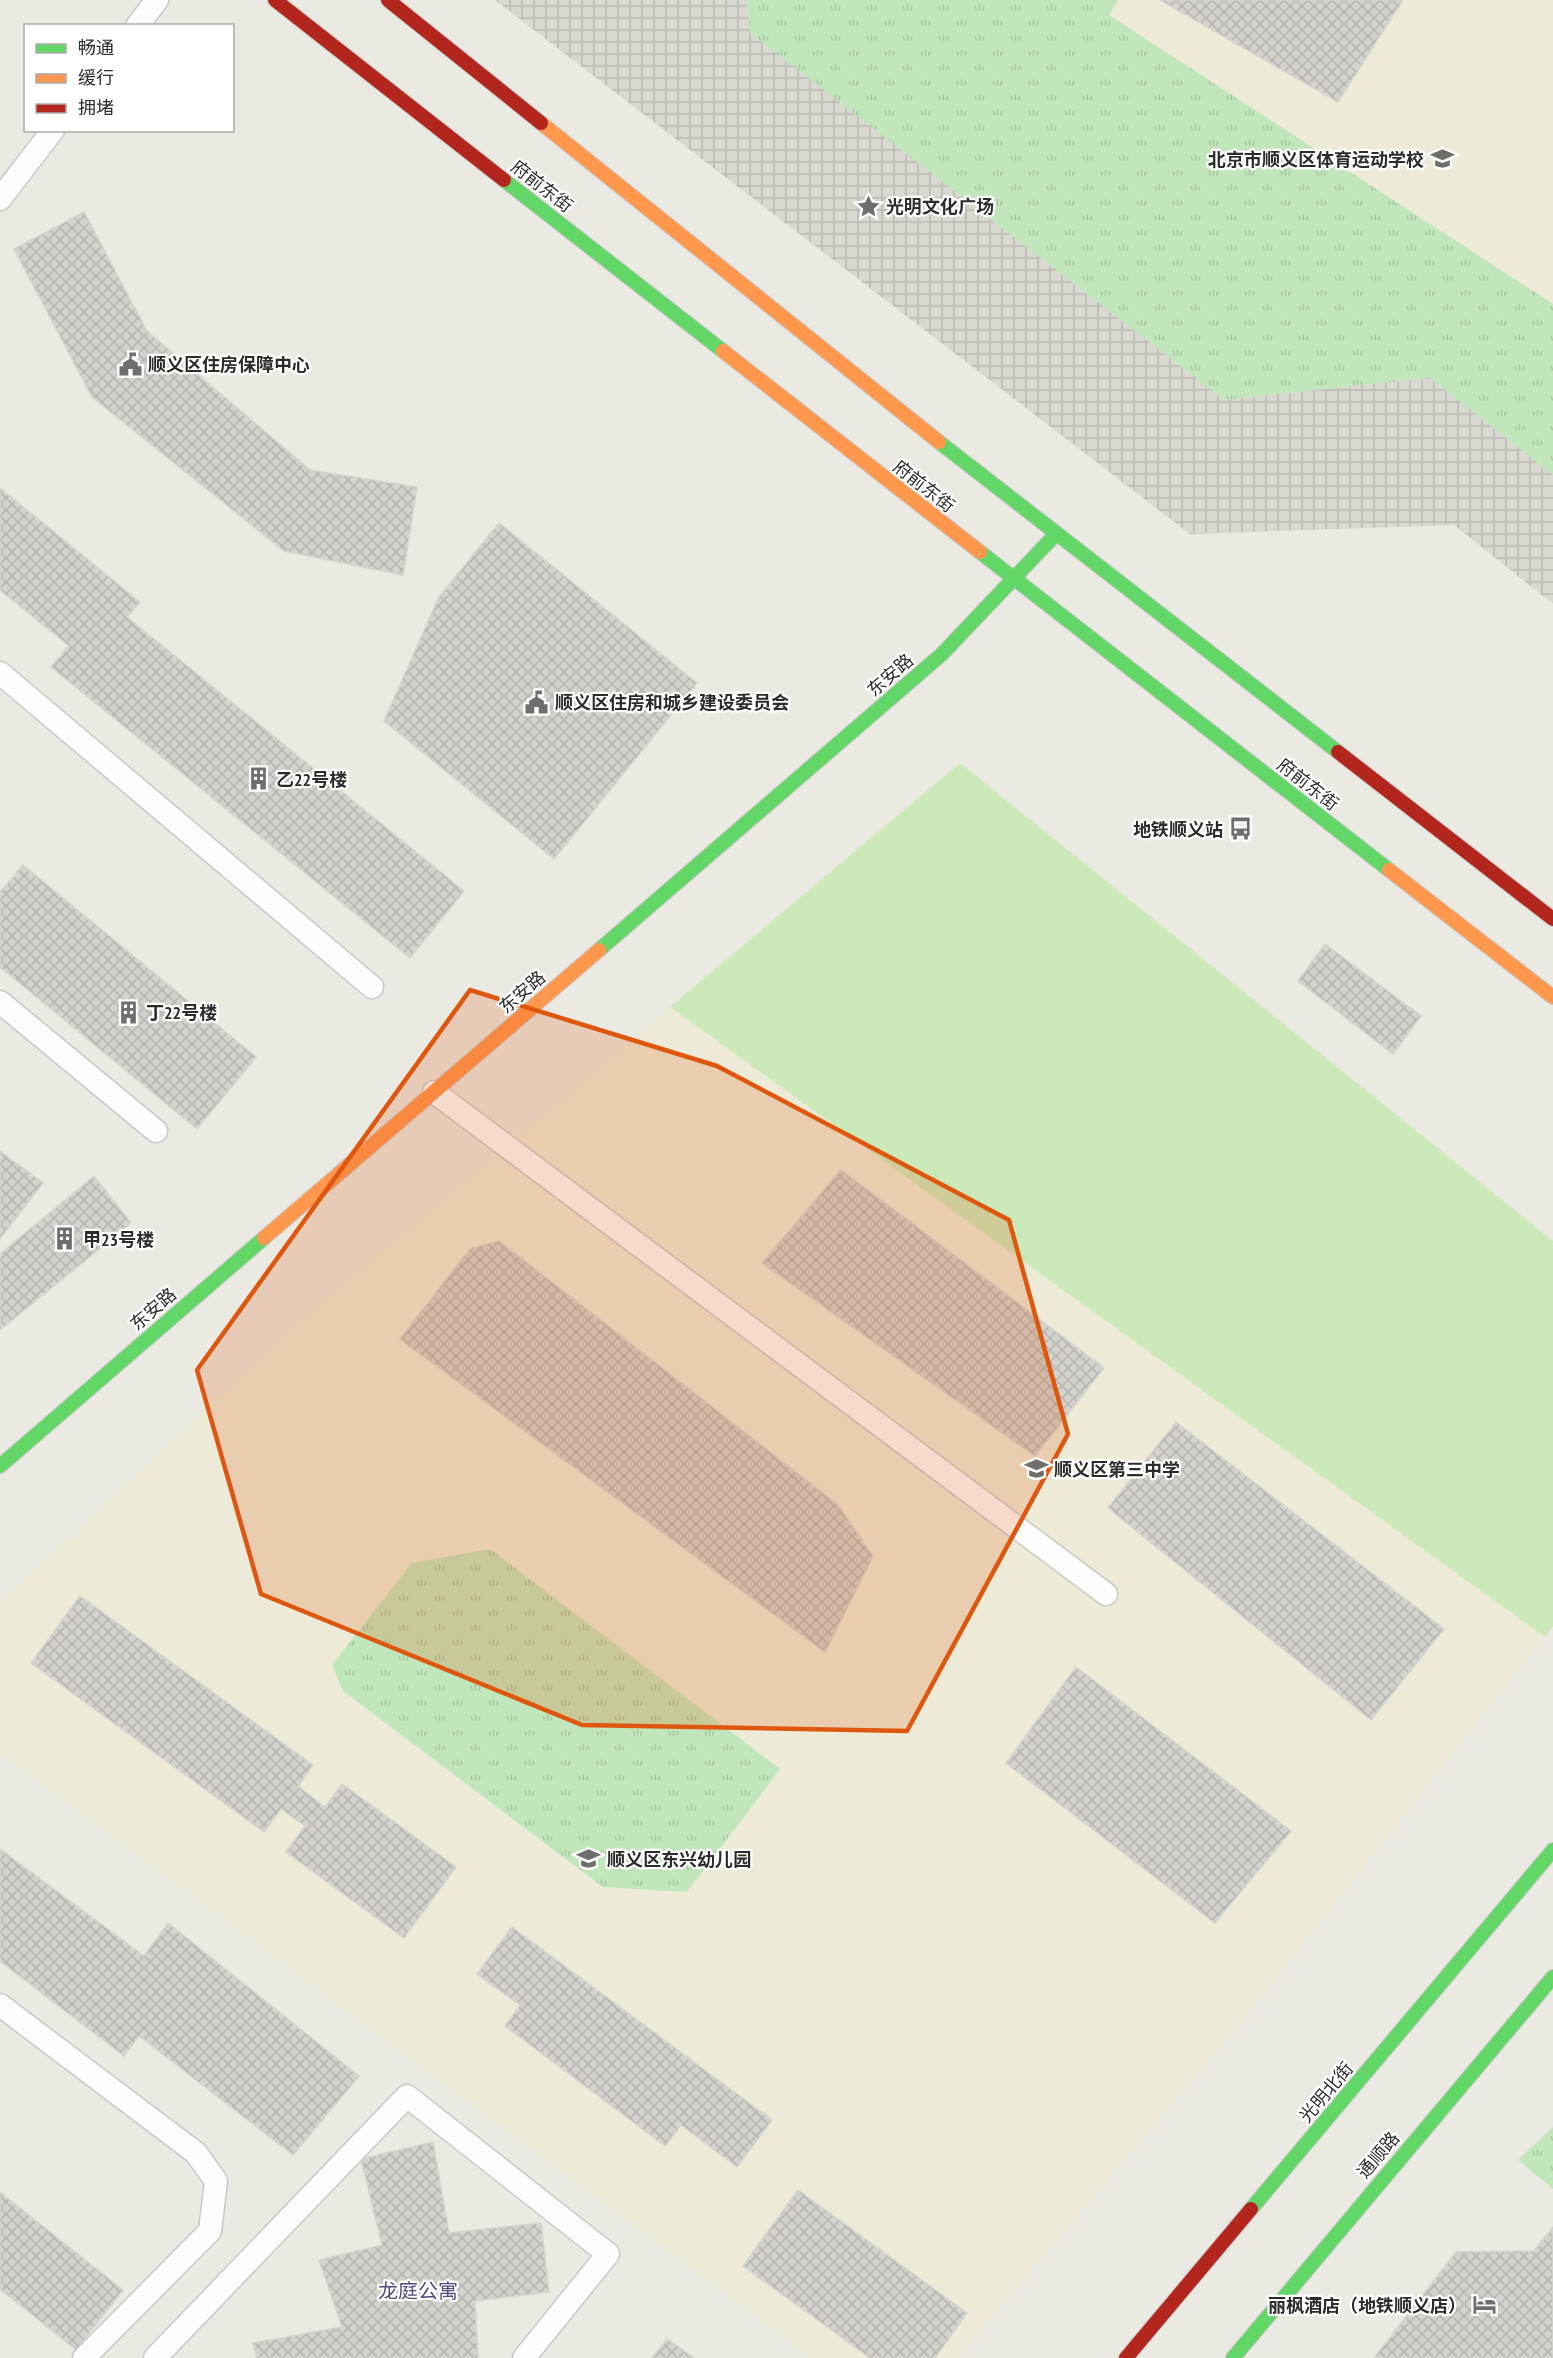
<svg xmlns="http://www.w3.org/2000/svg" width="1553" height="2358" font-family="'PT Sans Narrow','Noto Sans SC',sans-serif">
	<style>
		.education { fill: #edebd7 }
		.park { fill: url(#park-tufts) }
		.pitch { fill: #cceab9 }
		.plaza { fill: url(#plaza-grid) }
		.building { fill: url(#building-cross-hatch); stroke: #d5d4ce; stroke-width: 1.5 }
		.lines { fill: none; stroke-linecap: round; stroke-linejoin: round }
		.lane-casing { stroke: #c8c8c7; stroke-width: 25 }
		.fast-casing { stroke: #c8c8c7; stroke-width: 16 }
		.slow-casing { stroke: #c8c8c7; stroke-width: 16 }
		.jam-casing { stroke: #c8c8c7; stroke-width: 16 }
		.lane { stroke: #fcfcfb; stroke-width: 22 }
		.fast { stroke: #63d668; stroke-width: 14 }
		.slow { stroke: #ff974d; stroke-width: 14 }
		.jam { stroke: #b3261e; stroke-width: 14 }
		.marked { fill: #df570e; fill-opacity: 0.2; stroke: #df570e; stroke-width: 4.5; stroke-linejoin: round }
		.labels { text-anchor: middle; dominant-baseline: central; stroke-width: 4.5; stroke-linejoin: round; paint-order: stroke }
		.poi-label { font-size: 18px; font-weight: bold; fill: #2c2c2c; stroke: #fff; text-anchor: start }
		.street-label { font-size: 18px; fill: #2c2c2c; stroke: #fff }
		.neighbourhood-label { font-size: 20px; fill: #4f4c7e; stroke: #fff }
	</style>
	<defs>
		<pattern id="park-tufts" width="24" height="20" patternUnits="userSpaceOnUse" patternTransform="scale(1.5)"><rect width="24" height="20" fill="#c2e6bb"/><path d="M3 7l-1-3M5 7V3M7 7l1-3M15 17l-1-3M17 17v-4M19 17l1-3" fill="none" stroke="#a7c5a1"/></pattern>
		<pattern id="plaza-grid" width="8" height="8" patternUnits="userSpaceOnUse" patternTransform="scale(1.5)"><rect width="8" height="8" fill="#d8d7d0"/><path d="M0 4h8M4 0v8" fill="none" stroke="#bab9b3"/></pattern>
		<pattern id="building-cross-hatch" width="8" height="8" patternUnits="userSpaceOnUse" patternTransform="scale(1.5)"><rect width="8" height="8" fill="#d3d2cd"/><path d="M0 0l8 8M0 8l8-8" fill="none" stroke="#b5b4b0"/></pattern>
	</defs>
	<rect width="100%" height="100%" fill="#eae9e2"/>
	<g class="education">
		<polygon points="1118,0 1553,0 1553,304 1108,15"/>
		<polygon points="960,763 1553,1241 1553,1626 1246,2017 957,2358 811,2358 0,1753 0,1602 310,1312"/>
	</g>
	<g class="park">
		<polygon points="746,0 1118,0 1109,15 1553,304 1553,475 1430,378 1224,400 750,33"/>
		<polygon points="490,1549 780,1769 687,1892 603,1887 343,1691 332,1665 412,1563"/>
		<polygon points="1553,2127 1553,2189 1518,2160"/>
	</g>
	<polygon class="pitch" points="960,763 1553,1241 1553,1626 1545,1637 670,1007"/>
	<polygon class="plaza" points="495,0 746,0 750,33 1224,400 1430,378 1553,475 1553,604 1454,525 1190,534"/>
	<g class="building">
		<polygon points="1160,0 1403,0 1338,102"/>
		<polygon points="84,212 147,331 310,470 417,487 403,575 284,551 92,397 14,249"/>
		<polygon points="0,488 140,602 127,617 464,891 410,958 51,667 69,646 0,590"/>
		<polygon points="499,523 697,683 554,859 384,721 439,597"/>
		<polygon points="23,865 256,1057 197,1129 0,967 0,892"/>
		<polygon points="1325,944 1421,1016 1393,1054 1298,981"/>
		<polygon points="0,1151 43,1183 0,1239"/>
		<polygon points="841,1170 1104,1368 1035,1456 762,1263"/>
		<polygon points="94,1176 131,1223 0,1330 0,1254"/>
		<polygon points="499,1241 838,1505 873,1556 825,1652 400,1339 470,1249"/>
		<polygon points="1176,1422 1444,1629 1371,1720 1108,1508"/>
		<polygon points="80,1596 313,1765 298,1786 325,1807 342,1784 456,1867 404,1938 286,1852 305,1826 281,1809 264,1832 31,1663"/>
		<polygon points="1076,1667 1291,1831 1215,1923 1006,1763"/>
		<polygon points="0,1849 144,1956 168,1923 359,2076 293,2155 139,2036 124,2056 0,1961"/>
		<polygon points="512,1927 772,2120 737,2167 681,2125 665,2146 505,2026 520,2005 477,1974"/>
		<polygon points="433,2142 449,2233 541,2223 549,2292 475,2301 478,2358 257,2358 253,2343 342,2327 319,2260 382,2245 361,2159"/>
		<polygon points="798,2190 967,2313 935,2358 870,2358 743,2266"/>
		<polygon points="0,2192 123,2290 76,2350 0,2289"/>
		<polygon points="1553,2227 1553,2358 1374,2358 1456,2252 1534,2251"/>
		<polygon points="667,2339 694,2358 652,2358"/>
	</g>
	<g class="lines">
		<defs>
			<g id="lane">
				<polyline points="137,26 157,0"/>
				<polyline points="0,199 53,130"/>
				<polyline points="0,673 372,987"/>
				<polyline points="0,1002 156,1131"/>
				<polyline points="434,1092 1106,1594"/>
				<polyline points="0,2005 196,2153 216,2181 210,2231 84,2358"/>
				<polyline points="155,2358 407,2096 608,2254 524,2358"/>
			</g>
			<g id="fast">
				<polyline points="504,180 723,351"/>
				<polyline points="939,442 1338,752"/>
				<polyline points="980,552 1389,870"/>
				<polyline points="599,950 942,654 1056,534"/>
				<polyline points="0,1466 264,1238"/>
				<polyline points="1251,2209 1553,1850"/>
				<polyline points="1233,2358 1553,1977"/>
			</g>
			<g id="slow">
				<polyline points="541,123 939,442"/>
				<polyline points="723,351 980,552"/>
				<polyline points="1389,870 1553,997"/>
				<polyline points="264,1238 599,950"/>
			</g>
			<g id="jam">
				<polyline points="275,0 504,180"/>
				<polyline points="388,0 541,123"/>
				<polyline points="1338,752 1553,919"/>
				<polyline points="1126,2358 1251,2209"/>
			</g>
		</defs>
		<use href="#lane" class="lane-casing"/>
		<use href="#fast" class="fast-casing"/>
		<use href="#slow" class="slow-casing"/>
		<use href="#jam" class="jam-casing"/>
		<use href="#lane" class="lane"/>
		<use href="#fast" class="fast"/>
		<use href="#slow" class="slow"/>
		<use href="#jam" class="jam"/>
	</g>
	<path class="marked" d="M470,990L717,1066L1009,1220L1068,1434L907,1731L582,1725L261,1594L197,1370Z"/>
	<defs>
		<symbol id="university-bare" viewBox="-9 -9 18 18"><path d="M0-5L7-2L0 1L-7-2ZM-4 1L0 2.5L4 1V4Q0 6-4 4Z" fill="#6e6e6c" stroke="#fff" stroke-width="2.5" paint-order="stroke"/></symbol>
		<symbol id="sight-bare" viewBox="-9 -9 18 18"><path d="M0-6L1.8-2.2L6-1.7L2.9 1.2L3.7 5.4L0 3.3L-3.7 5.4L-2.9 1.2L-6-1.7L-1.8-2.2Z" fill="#6e6e6c" stroke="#fff" stroke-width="2.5" paint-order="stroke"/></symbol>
		<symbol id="civic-bare" viewBox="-9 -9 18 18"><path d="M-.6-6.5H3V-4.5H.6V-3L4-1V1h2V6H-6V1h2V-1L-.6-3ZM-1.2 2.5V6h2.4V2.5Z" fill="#6e6e6c" stroke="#fff" stroke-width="2.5" paint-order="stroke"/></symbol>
		<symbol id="building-bare" viewBox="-9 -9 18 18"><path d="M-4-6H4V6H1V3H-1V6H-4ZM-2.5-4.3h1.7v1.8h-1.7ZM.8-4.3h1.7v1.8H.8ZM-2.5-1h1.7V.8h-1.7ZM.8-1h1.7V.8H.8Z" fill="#6e6e6c" stroke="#fff" stroke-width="2.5" paint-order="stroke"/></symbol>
		<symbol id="bus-bare" viewBox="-9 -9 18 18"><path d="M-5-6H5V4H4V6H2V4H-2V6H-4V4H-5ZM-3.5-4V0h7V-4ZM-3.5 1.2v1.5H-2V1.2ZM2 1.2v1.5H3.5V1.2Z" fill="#6e6e6c" stroke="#fff" stroke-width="2.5" paint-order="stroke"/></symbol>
		<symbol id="school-bare" viewBox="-9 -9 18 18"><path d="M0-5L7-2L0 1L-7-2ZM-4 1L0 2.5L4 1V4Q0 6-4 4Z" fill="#6e6e6c" stroke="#fff" stroke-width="2.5" paint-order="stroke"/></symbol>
		<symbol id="hotel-bare" viewBox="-9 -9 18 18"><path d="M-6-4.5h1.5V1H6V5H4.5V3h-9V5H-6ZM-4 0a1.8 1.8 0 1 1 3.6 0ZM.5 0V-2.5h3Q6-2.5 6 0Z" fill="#6e6e6c" stroke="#fff" stroke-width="2.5" paint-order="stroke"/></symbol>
	</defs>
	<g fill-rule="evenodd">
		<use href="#university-bare" x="1426" y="142" width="33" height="33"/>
		<use href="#sight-bare" x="852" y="190" width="33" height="33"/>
		<use href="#civic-bare" x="114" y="348" width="33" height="33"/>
		<use href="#civic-bare" x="520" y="686" width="33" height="33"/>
		<use href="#building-bare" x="242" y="762" width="33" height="33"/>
		<use href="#bus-bare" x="1224" y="812" width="33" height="33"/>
		<use href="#building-bare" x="112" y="996" width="33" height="33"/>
		<use href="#building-bare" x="48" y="1222" width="33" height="33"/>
		<use href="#school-bare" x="1020" y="1452" width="33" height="33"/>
		<use href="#school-bare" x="572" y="1842" width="33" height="33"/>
		<use href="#hotel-bare" x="1468" y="2288" width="33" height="33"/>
	</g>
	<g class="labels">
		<g class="poi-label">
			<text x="1424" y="159" text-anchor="end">北京市顺义区体育运动学校</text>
			<text x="886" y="206">光明文化广场</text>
			<text x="148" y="364">顺义区住房保障中心</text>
			<text x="555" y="702">顺义区住房和城乡建设委员会</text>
			<text x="276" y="779">乙22号楼</text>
			<text x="1223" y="829" text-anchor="end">地铁顺义站</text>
			<text x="146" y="1012">丁22号楼</text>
			<text x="83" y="1239">甲23号楼</text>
			<text x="1054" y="1469">顺义区第三中学</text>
			<text x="607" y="1859">顺义区东兴幼儿园</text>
			<text x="1466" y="2305" text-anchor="end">丽枫酒店（地铁顺义店）</text>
		</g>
		<g class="street-label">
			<text transform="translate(542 186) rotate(38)">府前东街</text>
			<text transform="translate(924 486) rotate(38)">府前东街</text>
			<text transform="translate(890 675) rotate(-41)">东安路</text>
			<text transform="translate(1308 784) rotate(38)">府前东街</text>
			<text transform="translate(522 992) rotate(-41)">东安路</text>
			<text transform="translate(153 1309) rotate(-41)">东安路</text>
			<text transform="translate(1326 2092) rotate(-50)">光明北街</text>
			<text transform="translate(1378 2155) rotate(-50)">通顺路</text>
		</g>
		<g class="neighbourhood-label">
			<text x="418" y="2291">龙庭公寓</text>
		</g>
	</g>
	<rect x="24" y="24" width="210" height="108" fill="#ffffff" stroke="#ababab" stroke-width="1.5"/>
	<rect x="36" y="44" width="30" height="9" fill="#63d668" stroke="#ababab" stroke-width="1.5"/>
	<text x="78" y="54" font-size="18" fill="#2c2c2c">畅通</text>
	<rect x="36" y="74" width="30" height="9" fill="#ff974d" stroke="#ababab" stroke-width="1.5"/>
	<text x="78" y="84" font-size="18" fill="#2c2c2c">缓行</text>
	<rect x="36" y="104" width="30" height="9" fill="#b3261e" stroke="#ababab" stroke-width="1.5"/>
	<text x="78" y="114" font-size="18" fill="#2c2c2c">拥堵</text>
</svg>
